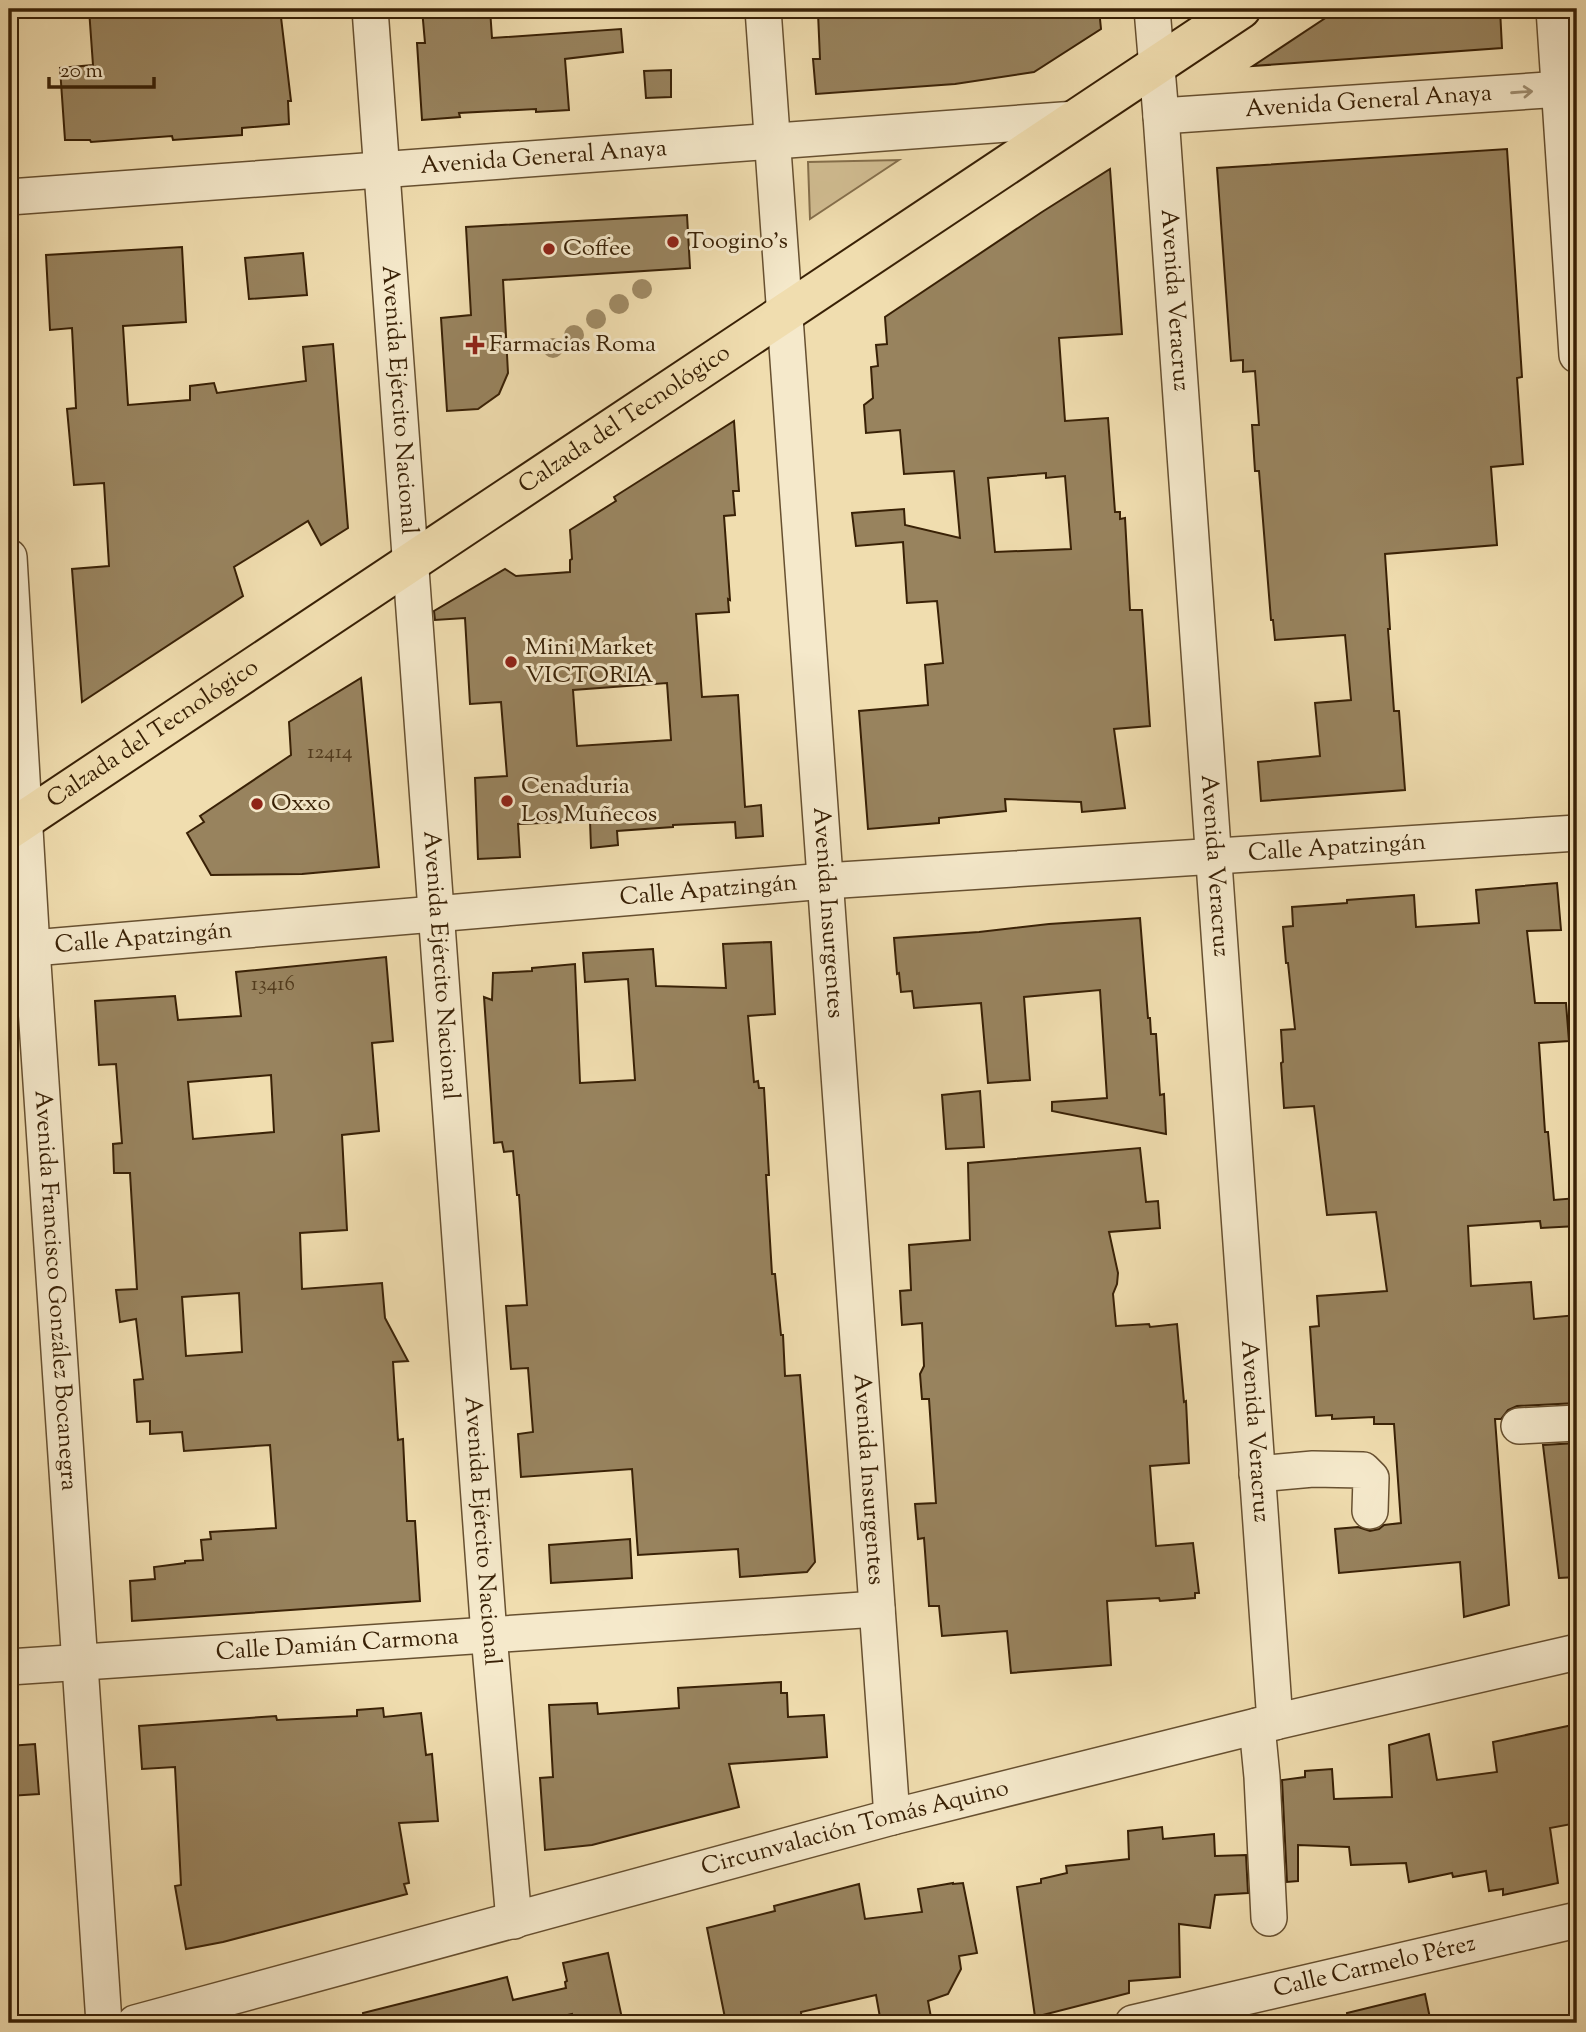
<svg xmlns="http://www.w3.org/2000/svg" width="1586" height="2032" font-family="'Sorts Mill Goudy',serif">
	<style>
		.green { fill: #d1bd92; stroke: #856f4c; stroke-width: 2 }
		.building { fill: #98835e; stroke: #392106; stroke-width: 2; fill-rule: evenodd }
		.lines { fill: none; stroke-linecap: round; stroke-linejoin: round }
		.minor-casing { stroke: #675030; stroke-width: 38 }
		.major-casing { stroke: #392106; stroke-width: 42 }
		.minor { stroke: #f5e9cb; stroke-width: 35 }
		.major { stroke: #f0ddaf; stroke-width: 38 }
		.tree { fill: #a08b65 }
		.oneway { stroke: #a08f72 }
		.poi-dot { fill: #8f2418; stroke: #f5e9cb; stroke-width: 2.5 }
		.labels { text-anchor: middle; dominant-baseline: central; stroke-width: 6; stroke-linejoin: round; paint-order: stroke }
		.number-label { font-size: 21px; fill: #513a1c }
		.street-label { font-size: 24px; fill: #392106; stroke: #f5e9cb }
		.poi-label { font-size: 24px; fill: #392106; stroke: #f5e9cb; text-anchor: start }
	</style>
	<rect width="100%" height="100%" fill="#f0ddaf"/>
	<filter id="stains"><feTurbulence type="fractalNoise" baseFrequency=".00286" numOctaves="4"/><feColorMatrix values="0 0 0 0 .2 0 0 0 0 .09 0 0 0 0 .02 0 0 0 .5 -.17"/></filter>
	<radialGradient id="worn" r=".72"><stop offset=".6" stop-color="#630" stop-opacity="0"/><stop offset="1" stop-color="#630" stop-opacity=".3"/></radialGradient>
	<polygon class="green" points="899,160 810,219 808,162"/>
	<g class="building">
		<polygon points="89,9 280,9 291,101 288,101 289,124 242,128 242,135 173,140 172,136 91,142 90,140 65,140 60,68 93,65"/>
		<polygon points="422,9 490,9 492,38 621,29 623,52 565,59 569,110 536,112 536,109 459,113 460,117 422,120 417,43 425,43"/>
		<polygon points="828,9 1099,9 1101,29 1034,72 955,84 816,94 813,59 820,59 818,13 829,13"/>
		<polygon points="1339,9 1500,9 1502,48 1253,66"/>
		<polygon points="671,70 671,97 646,98 644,71"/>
		<polygon points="1507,149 1522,377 1517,378 1523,464 1491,467 1497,545 1385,554 1390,629 1388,629 1394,711 1399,711 1405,790 1261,801 1258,762 1320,756 1315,703 1351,700 1345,635 1275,640 1273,620 1271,620 1259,471 1255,471 1252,425 1259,425 1255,371 1243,372 1243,360 1231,361 1217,168"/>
		<path d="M1110,169L1122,334L1059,338L1065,421L1108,418L1115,512H1120V519L1125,518L1130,610H1142L1150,726L1114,729L1125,808L1082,812L1081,802L1005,799L1006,811L939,818V823L868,829L859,711L928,705L925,665L943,663L937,601L907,603L903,542L856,546L852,513L904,509L905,525L960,538L954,471L904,474L900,430L866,433L864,405L873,398L871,367L878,366L876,345L887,344L885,317L1042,212ZM1046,473V478L1065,476L1071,549L995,552L988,478Z"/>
		<polygon points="687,215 690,268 503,280 508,373 499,394 478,409 447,411 441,318 471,315 466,227"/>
		<polygon points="182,247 186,322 123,326 128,405 190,400 190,386 214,383 217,393 306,381 303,347 333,344 348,528 321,545 308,521 234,567 243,596 82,702 72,569 109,566 104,483 74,485 67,409 76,408 72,328 50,330 46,255"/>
		<polygon points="303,253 307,295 249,299 245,258"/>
		<path d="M734,421L739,491H733L735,515L724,516L730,600L728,599L729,612L696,614L702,697L738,695L745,807L761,805L763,836L736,838L735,822L673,825V827L617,831L618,845L591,848L590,821L518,824L520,857L478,859L475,778L507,776L501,702L470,704L465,618L435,620L434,611L505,569L516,576L570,572V560L572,559L570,530L616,501L614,497ZM667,683L671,740L577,746L573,690Z"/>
		<polygon points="361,678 379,867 302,874 211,875 187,833 204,822 200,816 291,755 289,722"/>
		<polygon points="1557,883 1561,930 1527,931 1535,1003 1566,1003 1569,1041 1539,1043 1545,1132 1548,1132 1554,1200 1577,1198 1577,1226 1541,1228 1540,1221 1468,1226 1471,1286 1531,1282 1534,1319 1577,1315 1577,1403 1517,1406 1508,1410 1501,1419 1495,1419 1509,1605 1464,1617 1460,1562 1339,1573 1335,1529 1358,1527 1370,1531 1379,1529 1384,1525 1401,1523 1394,1424 1374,1424 1374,1417 1332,1419 1332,1415 1316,1416 1310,1327 1319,1326 1317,1296 1387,1291 1376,1212 1327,1215 1314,1106 1284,1108 1281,1063 1283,1062 1281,1030 1295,1029 1288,963 1286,963 1283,927 1293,926 1292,907 1347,903 1347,900 1414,895 1416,927 1479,923 1476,890"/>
		<polygon points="1140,918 1148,1018 1150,1018 1151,1034 1156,1034 1160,1095 1164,1094 1166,1134 1052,1111 1052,1102 1107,1098 1100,990 1024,997 1030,1080 988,1083 981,1003 914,1008 912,991 901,992 899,973 897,974 894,938 979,932 1049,924"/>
		<polygon points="771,942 775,1014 748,1016 754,1082 758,1081 759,1088 764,1088 769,1175 766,1175 772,1274 775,1274 781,1335 783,1335 785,1376 800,1375 815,1562 807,1572 740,1577 738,1549 638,1555 632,1469 521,1477 518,1434 533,1432 528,1368 511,1369 506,1306 527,1305 519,1195 517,1195 513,1151 504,1152 502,1142 494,1143 484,997 492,1000 493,973 532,971 532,968 575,964 580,1083 635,1080 628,979 585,982 583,953 653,949 656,986 726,988 723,944"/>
		<path d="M386,957L393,1041L372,1043L379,1131L342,1135L347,1230L300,1233L302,1289L382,1283L385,1318L408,1361L393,1362L398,1440L403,1439L407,1521H415L420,1601L132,1621L130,1581L155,1579L154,1567L185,1563V1561L203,1560L201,1540L211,1539L210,1532L276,1528L270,1445L184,1451L182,1432L150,1434V1421L137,1422L134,1380L143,1379L136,1319L120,1322L116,1290L137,1289L130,1173H114L113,1144L122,1143L116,1064L99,1065L95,1001L175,996L178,1020L241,1016L236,972ZM271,1075L274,1132L193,1139L188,1082ZM239,1293L242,1352L186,1356L182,1297Z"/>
		<polygon points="980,1091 984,1147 946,1149 942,1095"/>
		<polygon points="1140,1148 1146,1202 1158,1201 1160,1228 1109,1232 1118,1273 1117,1284 1113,1294 1116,1326 1149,1324 1150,1327 1177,1324 1184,1402 1186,1401 1189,1463 1150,1466 1156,1546 1193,1543 1199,1593 1195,1593 1195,1598 1160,1601 1159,1598 1107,1601 1111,1665 1011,1673 1007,1631 942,1636 939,1606 929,1606 924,1538 918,1539 915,1504 936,1503 929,1399 922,1399 920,1374 924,1366 922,1323 902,1325 900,1291 911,1290 909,1245 970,1240 968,1163"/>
		<polygon points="1577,1443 1577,1577 1559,1578 1543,1445"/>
		<polygon points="630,1539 632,1578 551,1583 549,1545"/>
		<polygon points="781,1682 781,1693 787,1693 788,1717 824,1715 827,1757 729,1764 739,1807 592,1845 545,1850 540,1778 553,1777 549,1705 597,1703 598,1714 679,1708 678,1688"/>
		<polygon points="383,1708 384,1717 421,1713 426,1755 432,1754 438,1821 399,1823 409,1883 404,1884 407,1894 223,1942 186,1949 175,1886 181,1885 175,1767 142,1769 139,1726 276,1716 277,1720 357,1716 357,1710"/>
		<polygon points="1577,1724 1577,1823 1550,1828 1558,1883 1503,1895 1503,1889 1489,1891 1486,1871 1453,1877 1452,1873 1409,1882 1406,1863 1351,1865 1349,1847 1298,1845 1298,1881 1287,1882 1282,1780 1305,1777 1305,1771 1332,1769 1334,1799 1392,1797 1389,1745 1429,1734 1437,1780 1497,1772 1493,1742"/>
		<polygon points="35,1744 39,1794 9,1796 9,1746"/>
		<polygon points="1162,1827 1163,1839 1214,1834 1215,1856 1246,1855 1248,1893 1215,1895 1210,1928 1179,1924 1180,1977 1129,1981 1129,1993 1035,2017 1017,1887 1041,1883 1041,1879 1067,1873 1066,1866 1129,1859 1128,1831"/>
		<polygon points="953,1883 953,1884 963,1883 977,1953 959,1956 961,1969 948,1994 928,2001 932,2023 881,2023 876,1995 801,2012 802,2023 726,2023 707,1928 775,1911 774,1906 859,1884 865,1919 922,1912 918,1889"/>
		<polygon points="608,1953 623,2023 574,2023 572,2014 533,2023 364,2023 363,2013 507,1977 513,2000 566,1988 565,1982 567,1981 563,1963"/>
		<polygon points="1425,1994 1431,2023 1348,2023 1347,2013"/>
	</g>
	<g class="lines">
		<defs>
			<g id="minor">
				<path id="s1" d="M370,9L489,1635L514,1921"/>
				<path id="s2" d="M763,9L892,1817"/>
				<path id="s3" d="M1152,9L1161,116L1275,1722"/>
				<polyline points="1554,9 1577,355"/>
				<path id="s4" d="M1161,116L1577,88"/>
				<path id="s5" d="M9,197L1076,119"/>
				<path id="s6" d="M9,557L32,948L104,2023"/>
				<path id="s7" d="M9,950L825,881L1577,833"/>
				<polyline points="1519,1426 1577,1423"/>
				<polyline points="1257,1474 1313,1469 1363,1470 1371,1478 1370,1511"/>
				<path id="s8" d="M9,1667L877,1609"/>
				<polyline points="1257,1726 1262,1777 1269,1918"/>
				<path id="s9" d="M135,2023L892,1817L1257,1726L1577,1652"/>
				<path id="s10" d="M1133,2023L1577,1920"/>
			</g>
			<g id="major">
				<path id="s11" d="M9,830L1241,9"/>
			</g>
		</defs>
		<use href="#minor" class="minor-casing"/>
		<use href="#major" class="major-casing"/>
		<use href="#minor" class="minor"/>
		<use href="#major" class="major"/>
	</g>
	<g class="tree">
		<circle cx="642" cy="289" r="10"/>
		<circle cx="619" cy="304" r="10"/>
		<circle cx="596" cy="319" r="10"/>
		<circle cx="574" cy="335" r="10"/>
		<circle cx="553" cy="348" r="10"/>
	</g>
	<defs><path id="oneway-shaft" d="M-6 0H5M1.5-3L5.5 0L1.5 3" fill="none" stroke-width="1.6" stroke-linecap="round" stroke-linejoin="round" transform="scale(1.75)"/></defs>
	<use class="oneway" href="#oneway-shaft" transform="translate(1522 92) rotate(-4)"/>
	<g class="poi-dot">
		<circle cx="673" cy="242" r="7"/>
		<circle cx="549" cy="249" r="7"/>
		<path d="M471.5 334.5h7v7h7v7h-7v7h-7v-7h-7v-7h7z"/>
		<circle cx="511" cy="662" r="7"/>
		<circle cx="507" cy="801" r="7"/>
		<circle cx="257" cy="804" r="7"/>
	</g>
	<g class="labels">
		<g class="number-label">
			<text x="330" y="753">12414</text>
			<text x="273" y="985">13416</text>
		</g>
		<g class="street-label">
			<text stroke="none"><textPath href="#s4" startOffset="208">Avenida General Anaya</textPath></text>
			<text stroke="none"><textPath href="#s5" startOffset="536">Avenida General Anaya</textPath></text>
			<text stroke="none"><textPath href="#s3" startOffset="292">Avenida Veracruz</textPath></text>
			<text stroke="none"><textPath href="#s1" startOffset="392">Avenida Ejército Nacional</textPath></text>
			<text stroke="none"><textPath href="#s11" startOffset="740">Calzada del Tecnológico</textPath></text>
			<text stroke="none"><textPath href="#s11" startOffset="173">Calzada del Tecnológico</textPath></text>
			<text stroke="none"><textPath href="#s7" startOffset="1332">Calle Apatzingán</textPath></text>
			<text stroke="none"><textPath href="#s3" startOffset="859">Avenida Veracruz</textPath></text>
			<text stroke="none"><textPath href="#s7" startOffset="702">Calle Apatzingán</textPath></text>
			<text stroke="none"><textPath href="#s2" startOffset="906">Avenida Insurgentes</textPath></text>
			<text stroke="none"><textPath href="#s7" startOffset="135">Calle Apatzingán</textPath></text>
			<text stroke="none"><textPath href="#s1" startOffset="959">Avenida Ejército Nacional</textPath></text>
			<text stroke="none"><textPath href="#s6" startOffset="735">Avenida Francisco González Bocanegra</textPath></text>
			<text stroke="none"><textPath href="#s3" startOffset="1426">Avenida Veracruz</textPath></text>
			<text stroke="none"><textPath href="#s2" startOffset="1474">Avenida Insurgentes</textPath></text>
			<text stroke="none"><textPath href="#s1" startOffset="1526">Avenida Ejército Nacional</textPath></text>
			<text stroke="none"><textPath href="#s8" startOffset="329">Calle Damián Carmona</textPath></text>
			<text stroke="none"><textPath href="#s9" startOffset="746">Circunvalación Tomás Aquino</textPath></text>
			<text stroke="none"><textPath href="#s10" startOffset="248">Calle Carmelo Pérez</textPath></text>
		</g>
		<g class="poi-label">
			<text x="687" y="242">Toogino's</text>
			<text x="563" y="249">Coffee</text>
			<text x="489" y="345">Farmacias Roma</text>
			<text x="525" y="648">Mini Market<tspan x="525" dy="28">VICTORIA</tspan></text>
			<text x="521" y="787">Cenaduria<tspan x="521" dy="28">Los Muñecos</tspan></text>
			<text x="271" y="804">Oxxo</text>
		</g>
	</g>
	<rect width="1586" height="2032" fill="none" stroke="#f0ddaf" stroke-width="35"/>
	<rect x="10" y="10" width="1565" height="2011" fill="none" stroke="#392106" stroke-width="3.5"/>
	<rect x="18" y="18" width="1551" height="1997" fill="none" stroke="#392106" stroke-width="2"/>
	<path d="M49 77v10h105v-10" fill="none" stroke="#392106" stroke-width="3.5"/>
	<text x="60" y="77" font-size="21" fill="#392106" stroke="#f5e9cb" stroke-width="5" paint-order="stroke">20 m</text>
	<rect width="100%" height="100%" filter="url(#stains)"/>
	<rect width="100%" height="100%" fill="url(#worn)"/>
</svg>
